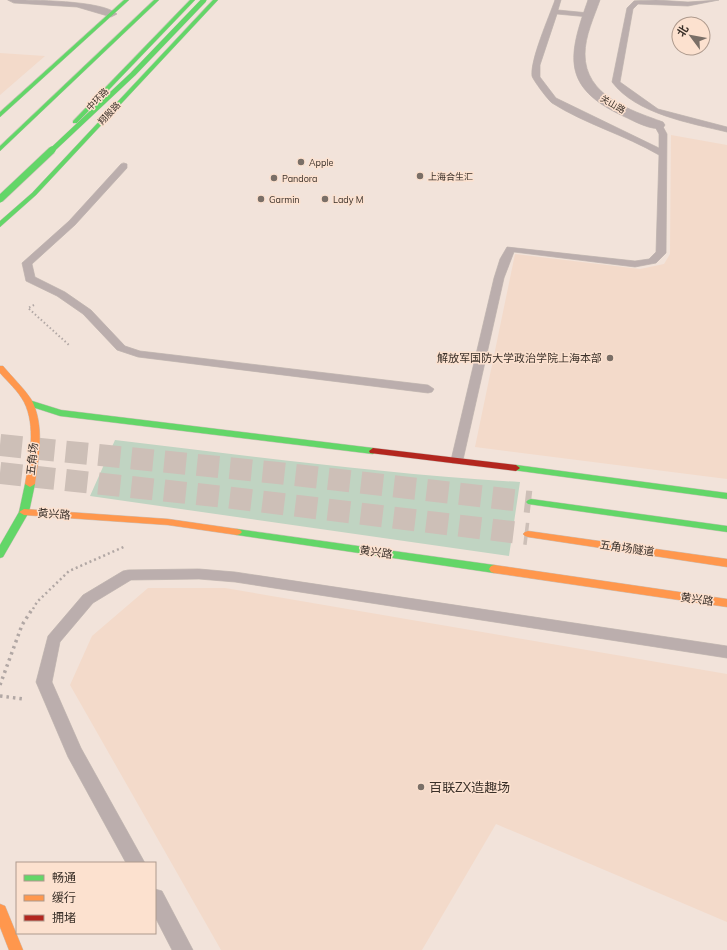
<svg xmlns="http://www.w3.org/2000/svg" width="727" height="950" font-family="Mulish,'Noto Sans SC',sans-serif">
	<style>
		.built { fill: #f3daca }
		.green { fill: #c0d4c2 }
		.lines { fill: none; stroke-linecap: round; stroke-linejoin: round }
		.primary-tunnel { stroke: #cdbfb7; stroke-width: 22; stroke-dasharray: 22 11; stroke-linecap: butt }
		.lane-casing { stroke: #cbc0b8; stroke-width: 1 }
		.street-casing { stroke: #cbc0b8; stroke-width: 1 }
		.fast-casing { stroke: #cbc0b8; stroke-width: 1 }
		.slow-casing { stroke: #cbc0b8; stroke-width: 1 }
		.jam-casing { stroke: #cbc0b8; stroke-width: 1 }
		.path-far2 { stroke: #b1a7a4; stroke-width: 2; stroke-dasharray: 1.5 2.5; stroke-linecap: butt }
		.path-far1 { stroke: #b1a7a4; stroke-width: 2.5; stroke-dasharray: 2 3; stroke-linecap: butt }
		.path { stroke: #b1a7a4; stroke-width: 3.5; stroke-dasharray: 2.5 4; stroke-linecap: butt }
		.lane { fill: #bbaead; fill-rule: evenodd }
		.street { fill: #bbaead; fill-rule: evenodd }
		.fast { fill: #63d668; fill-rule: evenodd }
		.slow { fill: #ff974d; fill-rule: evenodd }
		.jam { fill: #b3261e; fill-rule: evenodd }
		.fast-bridge-far1-casing { stroke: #cbc0b8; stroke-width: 5.5; stroke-linecap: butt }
		.fast-bridge-casing { stroke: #cbc0b8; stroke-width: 8; stroke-linecap: butt }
		.fast-bridge-far1 { stroke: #63d668; stroke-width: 5 }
		.fast-bridge { stroke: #63d668; stroke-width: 7 }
		.poi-dot { fill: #7a6f67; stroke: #fce1cf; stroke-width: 1.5 }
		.labels { text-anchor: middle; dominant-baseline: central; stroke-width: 3; stroke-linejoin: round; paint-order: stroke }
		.far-street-label { font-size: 9px; fill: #3a3029; stroke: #fce1cf }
		.far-poi-label { font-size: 9px; fill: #3a3029; stroke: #fce1cf; text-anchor: start }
		.poi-label { font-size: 11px; fill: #3a3029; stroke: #fce1cf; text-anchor: end }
		.street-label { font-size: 11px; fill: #3a3029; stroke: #fce1cf }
		.near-poi-label { font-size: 13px; fill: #3a3029; stroke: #fce1cf; text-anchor: start }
	</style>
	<rect width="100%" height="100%" fill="#f2e3da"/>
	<g class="built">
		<polygon points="0,53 45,56 0,95"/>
		<polygon points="671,135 727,145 727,479 475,447 515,254 640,269 664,264 670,254"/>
		<polygon points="148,588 225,588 727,674 727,922 496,824 422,950 221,950 70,685 92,636"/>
	</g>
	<path class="green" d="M115,440C250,456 384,474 520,482L509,556L90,496Z"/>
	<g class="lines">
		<g class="primary-tunnel">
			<polyline points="0,445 278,473 531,502"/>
			<polyline points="0,473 225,497 528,534"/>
		</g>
		<defs>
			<g id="lane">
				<path d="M555,0H561L558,10L589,13L592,15L589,17L557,14L540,65V77L556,98L659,148V134L654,125L655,123H661L667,134L666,253L656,263L635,267L514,252L504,278L463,460L462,463H452L451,460L494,278L500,259L507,247L635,261L649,259L656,252L659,155C625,135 585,124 552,103C548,100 533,80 532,76C530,60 549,17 555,0Z"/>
				<path d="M656,0L688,2L719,0L688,6L638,4L633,9L620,82L658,109L727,127V132C690,123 636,114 612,82L627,8L634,1Z"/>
				<polygon points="124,163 127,164 127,168 75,225 32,264 35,277 65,292 91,310 125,346 140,351 428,385 434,389 432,392 428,393 138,357 117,350 83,314 57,296 26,281 22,263 69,221 121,164"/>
				<polygon points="199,569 235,572 727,646 727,658 235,582 199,579 131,580 93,603 60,642 52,682 81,748 145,863 126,863 68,757 36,682 48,636 83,595 123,571 128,570"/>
				<polygon points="155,889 162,891 193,950 172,950 155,917"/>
			</g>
			<g id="street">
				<path d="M8,0C30,0 103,0 117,14L111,17L77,7L14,3Z"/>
				<path d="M588,0H600C594,17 585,36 585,54C585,96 630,110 663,122L665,125L663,128C651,131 634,121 623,116C561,87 568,56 588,0Z"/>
			</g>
			<g id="fast">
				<polygon points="124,0 129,0 0,117 0,112"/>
				<polygon points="154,0 159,0 0,151 0,146"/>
				<polygon points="190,0 195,0 77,123 73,123 73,121"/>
				<polygon points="213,0 218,0 36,195 0,227 0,221 32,193"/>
				<polygon points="29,400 61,410 373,448 377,451 373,454 60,416 26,405 25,403 26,401"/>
				<polygon points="516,465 727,493 727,499 513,470 512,468"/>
				<polygon points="30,481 35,484 29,512 3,557 0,558 0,545 19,512 25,484"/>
				<polygon points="531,499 727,526 727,532 528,504 526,502 528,500"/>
				<polygon points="237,529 494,565 497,566 499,569 497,572 494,573 237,535 234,534 232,532 234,530"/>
			</g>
			<g id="slow">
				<path d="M0,366H3C12,377 23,387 31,399C45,424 39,458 35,484L30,487L25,484C30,458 36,426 24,402C18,391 8,382 0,373Z"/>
				<polygon points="24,509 168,519 237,529 240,530 242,532 240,534 237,535 168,525 24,515 19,512"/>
				<polygon points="528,531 727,559 727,567 528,537 525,536 523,534 525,532"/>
				<polygon points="494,565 727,599 727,607 494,573 491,572 489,569 491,566"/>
				<polygon points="0,904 5,906 23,950 9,950 0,927"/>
			</g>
			<polygon id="jam" points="373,448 516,465 520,468 516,471 370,453 369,451"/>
		</defs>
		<use href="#lane" class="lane-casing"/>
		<use href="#street" class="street-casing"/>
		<use href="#fast" class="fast-casing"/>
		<use href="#slow" class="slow-casing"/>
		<use href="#jam" class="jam-casing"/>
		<polyline class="path-far2" points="34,305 28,308 69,345"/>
		<polyline class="path-far1" points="33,609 37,602 69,571 126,546"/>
		<g class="path">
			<polyline points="0,685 22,625 33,608"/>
			<polyline points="0,696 24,699"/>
		</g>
		<use href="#lane" class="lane"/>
		<use href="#street" class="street"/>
		<use href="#fast" class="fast"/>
		<use href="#slow" class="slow"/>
		<use href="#jam" class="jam"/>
		<defs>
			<polyline id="fast-bridge-far1" points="51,151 133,74 204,0"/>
			<polyline id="fast-bridge" points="0,199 52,150"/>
		</defs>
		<use href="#fast-bridge-far1" class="fast-bridge-far1-casing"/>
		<use href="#fast-bridge" class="fast-bridge-casing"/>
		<use href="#fast-bridge-far1" class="fast-bridge-far1"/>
		<use href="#fast-bridge" class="fast-bridge"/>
	</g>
	<g class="poi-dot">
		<circle cx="301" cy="162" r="4"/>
		<circle cx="420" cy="176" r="4"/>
		<circle cx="274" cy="178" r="4"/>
		<circle cx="261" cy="199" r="4"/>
		<circle cx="325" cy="199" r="4"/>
		<circle cx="610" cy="358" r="4"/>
		<circle cx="421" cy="787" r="4"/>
	</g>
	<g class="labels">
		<g class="far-street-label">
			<text transform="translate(97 99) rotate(-46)">中环路</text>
			<text transform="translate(613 104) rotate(30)">关山路</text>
			<text transform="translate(109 113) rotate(-47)">翔殷路</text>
		</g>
		<g class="far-poi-label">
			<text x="309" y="162">Apple</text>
			<text x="428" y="176">上海合生汇</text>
			<text x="282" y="178">Pandora</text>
			<text x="269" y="199">Garmin</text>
			<text x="333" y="199">Lady M</text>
		</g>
		<g class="poi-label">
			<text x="602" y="358">解放军国防大学政治学院上海本部</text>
		</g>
		<g class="street-label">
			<text transform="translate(32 459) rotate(-84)">五角场</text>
			<text transform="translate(54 514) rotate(4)">黄兴路</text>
			<text transform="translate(627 548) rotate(8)">五角场隧道</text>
			<text transform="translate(376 552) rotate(8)">黄兴路</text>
			<text transform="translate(697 599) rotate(8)">黄兴路</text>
		</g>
		<g class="near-poi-label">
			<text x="429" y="787">百联ZX造趣场</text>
		</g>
	</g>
	<rect x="16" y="862" width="140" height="72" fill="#fce1cf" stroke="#ae9a8d"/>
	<rect x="24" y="875" width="20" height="6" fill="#63d668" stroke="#ae9a8d"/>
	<text x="52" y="882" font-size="12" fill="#3a3029">畅通</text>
	<rect x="24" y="895" width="20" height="6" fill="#ff974d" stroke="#ae9a8d"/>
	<text x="52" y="902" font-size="12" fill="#3a3029">缓行</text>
	<rect x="24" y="915" width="20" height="6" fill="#b3261e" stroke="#ae9a8d"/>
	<text x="52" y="922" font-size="12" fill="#3a3029">拥堵</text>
	<g transform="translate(691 36) rotate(302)"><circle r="19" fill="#fce1cf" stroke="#ae9a8d"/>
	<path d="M0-3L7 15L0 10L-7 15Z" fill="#7a6f67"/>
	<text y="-6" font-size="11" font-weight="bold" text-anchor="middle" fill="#3a3029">北</text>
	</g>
</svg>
